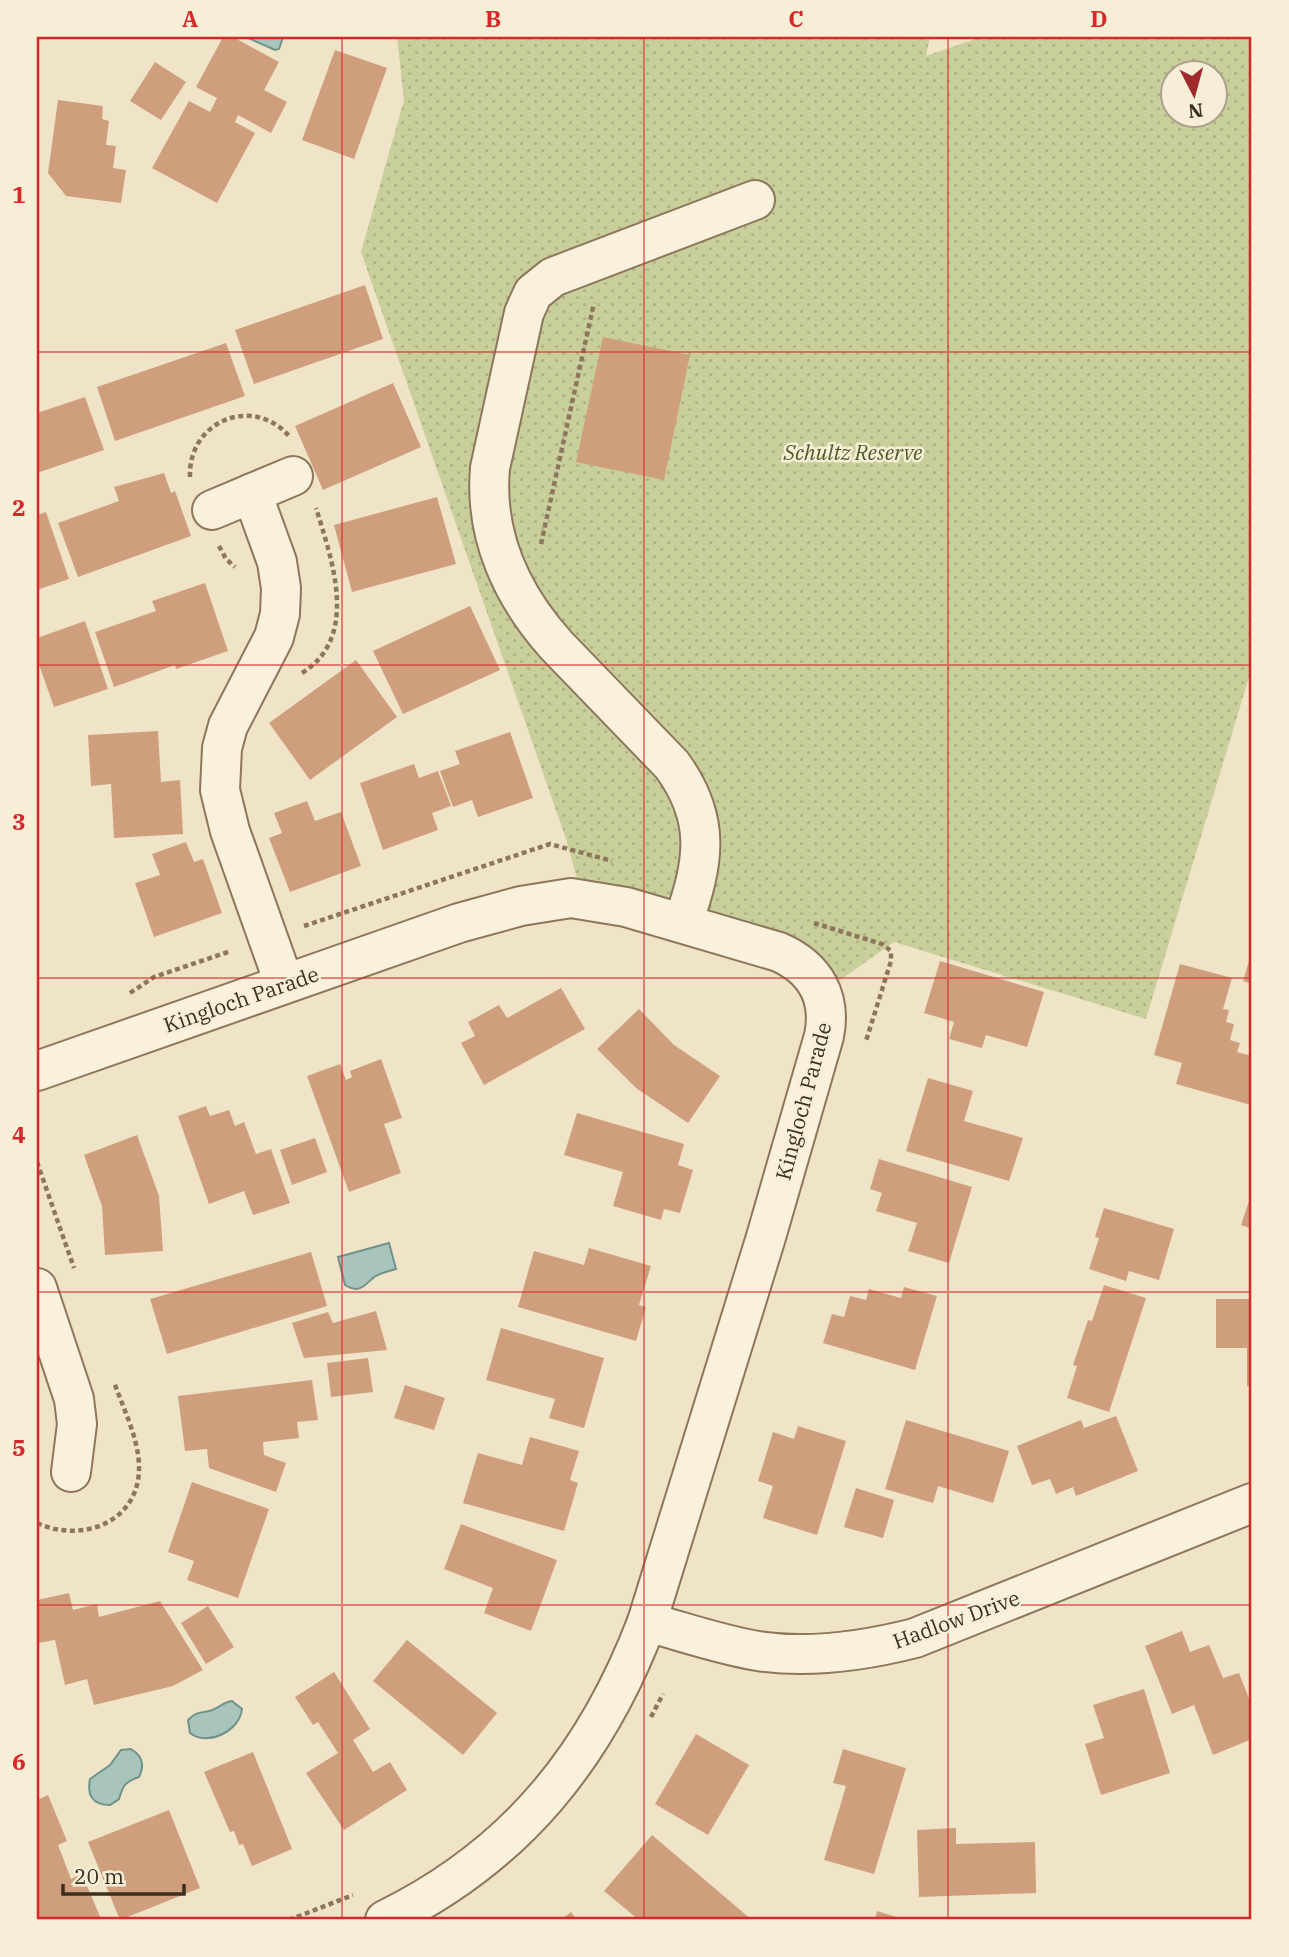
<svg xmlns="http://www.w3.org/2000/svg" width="1289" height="1957" font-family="'IBM Plex Serif',serif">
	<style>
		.grass { fill: url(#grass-dots); fill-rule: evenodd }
		.water { fill: #a9c4bc; stroke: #6f938a; stroke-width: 2 }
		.building { fill: #cf9f7d }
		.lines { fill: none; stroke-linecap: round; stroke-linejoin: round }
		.minor-casing { stroke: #8d765c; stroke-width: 42 }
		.path { stroke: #8d765c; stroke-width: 4.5; stroke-dasharray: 5 3.5; stroke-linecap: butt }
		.minor { stroke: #faf1dc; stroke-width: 38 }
		.grid { fill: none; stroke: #d62828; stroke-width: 2; stroke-opacity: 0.55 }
		.labels { text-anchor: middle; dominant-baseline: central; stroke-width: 5; stroke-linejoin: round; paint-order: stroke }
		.park-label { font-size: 21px; font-style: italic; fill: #4d5a26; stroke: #f7eed8 }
		.street-label { font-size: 21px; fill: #3d2e20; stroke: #f7eed8 }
		.neatline { fill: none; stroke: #d62828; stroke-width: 2.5 }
		.grid-label { font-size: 23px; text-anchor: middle; font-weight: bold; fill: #d62828 }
	</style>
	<defs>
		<pattern id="grass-dots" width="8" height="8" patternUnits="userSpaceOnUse" patternTransform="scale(1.75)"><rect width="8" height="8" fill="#c9cf9b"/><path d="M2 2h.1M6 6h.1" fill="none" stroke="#aeb285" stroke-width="1.8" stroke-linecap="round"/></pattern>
	</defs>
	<rect width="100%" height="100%" fill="#f0e4c8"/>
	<path class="grass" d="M397,37H930L926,56L981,37H1252V667L1146,1019L894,942L823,992L815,978L583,900L565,836L361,252L404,100ZM1174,74H1216V116H1174Z"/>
	<g class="water">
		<polygon points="246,37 283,37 279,49 275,50"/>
		<path d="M389,1243L396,1269C389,1271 380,1273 374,1277C364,1286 359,1294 345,1285L338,1257Z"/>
		<path d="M232,1701L242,1709C240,1731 207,1747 190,1733L188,1720C196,1712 199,1713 209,1711C218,1709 223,1702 232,1701Z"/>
		<path d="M131,1749C143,1756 145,1765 139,1777C125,1782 123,1785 119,1799L110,1805C92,1805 87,1795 90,1779L110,1765L121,1750Z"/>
	</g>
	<g class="building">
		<polygon points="223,37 233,37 279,62 264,90 287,102 271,133 238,115 235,122 255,133 217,203 152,168 189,101 210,112 217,98 196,87"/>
		<polygon points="335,50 387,68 354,159 302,140"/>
		<polygon points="155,62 186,82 161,120 130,101"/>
		<polygon points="58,100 103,106 102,119 109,121 106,145 116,146 113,168 126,170 121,203 66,196 48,173"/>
		<polygon points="365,285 383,339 254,384 235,330"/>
		<polygon points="603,337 690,355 664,480 576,462"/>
		<polygon points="226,343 245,396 115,441 97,387"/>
		<polygon points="393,383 421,447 323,490 295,426"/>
		<polygon points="85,397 104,450 37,473 37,413"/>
		<polygon points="164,473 171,493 175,491 191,536 78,577 58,523 119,501 114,487"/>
		<polygon points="437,497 456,564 352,592 334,525"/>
		<polygon points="46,512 69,579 37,590 37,515"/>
		<polygon points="205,583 228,651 176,669 175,665 114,687 95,632 156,611 152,601"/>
		<polygon points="470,606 500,670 403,714 373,651"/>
		<polygon points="85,621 108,689 54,707 37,659 37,638"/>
		<polygon points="356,660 397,717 310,780 269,723"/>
		<polygon points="158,731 161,782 180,780 183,834 114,838 111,784 91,786 88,735"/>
		<polygon points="510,732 533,798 478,817 472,800 453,807 440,771 460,764 455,751"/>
		<polygon points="414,764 419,778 438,771 451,806 432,813 438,830 383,850 360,783"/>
		<polygon points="307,801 315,821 341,812 361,866 290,892 269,838 282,833 274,813"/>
		<polygon points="186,842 194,862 203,859 222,913 154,937 135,883 160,875 152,854"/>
		<polygon points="1252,951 1252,984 1243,981"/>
		<polygon points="940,961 1044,992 1027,1047 986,1035 982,1048 949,1039 954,1022 924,1013"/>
		<polygon points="1180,964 1232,978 1223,1009 1229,1010 1226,1022 1234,1024 1230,1040 1240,1043 1237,1052 1252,1056 1251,1105 1176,1084 1182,1063 1154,1055"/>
		<polygon points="561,988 585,1029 484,1085 461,1043 475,1036 468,1022 499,1005 507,1018"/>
		<polygon points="639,1009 674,1045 720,1076 688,1123 636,1088 597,1049"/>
		<polygon points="381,1059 402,1118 384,1124 401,1173 349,1192 307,1076 340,1064 346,1080 352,1077 350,1071"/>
		<polygon points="928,1078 973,1091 964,1121 1023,1138 1009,1181 906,1151"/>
		<polygon points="206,1106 210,1116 229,1110 235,1126 244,1122 256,1154 271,1149 290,1203 253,1215 244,1191 209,1204 178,1116"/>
		<polygon points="577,1113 684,1144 678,1165 693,1170 680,1213 664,1209 661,1220 613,1206 623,1172 564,1155"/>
		<polygon points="137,1135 159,1196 163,1251 105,1255 102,1206 84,1155"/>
		<polygon points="315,1138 327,1172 292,1185 280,1150"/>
		<polygon points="879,1159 972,1187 949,1263 908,1251 917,1223 876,1211 882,1193 870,1189"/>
		<polygon points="1252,1192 1252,1229 1241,1225"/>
		<polygon points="1104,1208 1174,1229 1159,1280 1129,1271 1126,1281 1089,1269 1099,1238 1095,1237"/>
		<polygon points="589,1248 651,1266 639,1305 646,1307 636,1341 518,1307 534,1251 584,1265"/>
		<polygon points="311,1252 327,1306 167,1354 150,1299"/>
		<polygon points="1104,1285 1146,1298 1109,1412 1067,1398 1077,1366 1073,1365 1088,1320 1092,1321"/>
		<polygon points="904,1287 937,1296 915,1370 823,1343 832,1314 844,1317 850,1296 866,1300 869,1289 901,1298"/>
		<polygon points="1216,1299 1252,1299 1252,1386 1247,1386 1247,1348 1216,1348"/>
		<polygon points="376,1311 387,1350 304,1358 292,1323 328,1312 333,1323"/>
		<polygon points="501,1328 604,1358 584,1428 549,1418 555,1399 486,1380"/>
		<polygon points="368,1358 373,1392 331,1397 327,1363"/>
		<polygon points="312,1380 318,1420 297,1422 299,1438 263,1442 264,1455 286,1463 276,1492 209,1468 207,1449 185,1451 178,1396"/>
		<polygon points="405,1385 445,1398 434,1430 394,1418"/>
		<polygon points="1116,1416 1138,1471 1076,1496 1073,1487 1056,1494 1050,1479 1032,1485 1017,1446 1081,1420 1084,1428"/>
		<polygon points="906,1420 1009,1451 993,1503 938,1486 933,1503 885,1489"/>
		<polygon points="798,1426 846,1441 817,1535 763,1518 773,1486 758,1481 773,1432 794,1439"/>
		<polygon points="530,1437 579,1451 570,1480 578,1483 564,1531 463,1503 478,1453 522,1465"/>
		<polygon points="192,1482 269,1509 238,1598 187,1580 194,1561 168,1552"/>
		<polygon points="856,1488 894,1500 883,1538 844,1527"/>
		<polygon points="461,1524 557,1560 531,1631 484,1613 493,1588 444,1569"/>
		<polygon points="69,1593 73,1610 97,1604 99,1617 160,1601 203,1670 173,1686 94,1705 87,1679 65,1685 55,1640 38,1643 37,1636 37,1600"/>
		<polygon points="208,1606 234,1647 206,1664 181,1623"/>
		<polygon points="1182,1631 1190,1652 1209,1645 1223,1678 1239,1673 1252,1706 1252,1739 1213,1755 1194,1705 1172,1714 1145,1646"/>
		<polygon points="407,1640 497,1713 463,1755 373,1681"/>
		<polygon points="334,1672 370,1729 353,1740 373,1772 390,1762 407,1790 344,1830 306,1773 338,1753 318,1722 313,1725 295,1697"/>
		<polygon points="1144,1689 1170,1773 1101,1795 1085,1744 1104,1738 1093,1705"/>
		<polygon points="696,1734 749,1765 708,1835 655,1804"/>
		<polygon points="843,1749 906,1768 874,1874 824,1860 846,1786 833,1783"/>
		<polygon points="253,1752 292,1849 252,1866 243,1844 239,1845 234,1831 230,1832 204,1772"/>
		<polygon points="48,1795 67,1841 58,1845 71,1879 82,1874 101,1919 98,1920 37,1920 37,1800"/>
		<polygon points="169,1810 200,1888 120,1920 88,1842"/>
		<polygon points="956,1828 956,1844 1035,1842 1036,1893 919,1897 917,1830"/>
		<polygon points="652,1835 752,1920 639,1920 604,1891"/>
		<polygon points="877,1911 906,1920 875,1920"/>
		<polygon points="571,1912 577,1920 560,1920"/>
	</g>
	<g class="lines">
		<defs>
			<g id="minor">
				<polyline points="252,493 277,562 281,588 280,614 274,637 228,726 222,748 220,790 230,831 284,983"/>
				<polyline points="212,510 293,476"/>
				<path d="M683,923C704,862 712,820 672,765L557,646C512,596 484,536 490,468L524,313L533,293L553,277L755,200"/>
				<path d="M37,1071L459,923L521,906L571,898L626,907L779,952C815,968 832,997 824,1036L766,1237L647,1622C596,1756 516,1856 385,1920"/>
				<polyline points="37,1288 74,1399 77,1424 71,1472"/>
				<path d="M647,1622C684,1632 721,1645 758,1651C811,1659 864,1651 915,1638L1252,1503"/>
			</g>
		</defs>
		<use href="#minor" class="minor-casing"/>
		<g class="path">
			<path d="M190,477C188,421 253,394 290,437"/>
			<polyline points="541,544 594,303"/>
			<polyline points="219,546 226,559 235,567"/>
			<path d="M302,673C360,637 332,560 316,508"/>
			<polyline points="814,923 882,944 891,951 891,961 866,1041"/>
			<polyline points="304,926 550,844 612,861"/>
			<polyline points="130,993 154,977 231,951"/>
			<polyline points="37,1162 74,1268"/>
			<path d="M37,1523C82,1544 141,1522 139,1465C138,1437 123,1408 114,1382"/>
			<polyline points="651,1717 663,1694"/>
			<polyline points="289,1920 353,1895"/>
		</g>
		<use href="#minor" class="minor"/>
	</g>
	<path class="grid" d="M342,37V1920M644,37V1920M948,37V1920M37,352H1252M37,665H1252M37,978H1252M37,1292H1252M37,1605H1252"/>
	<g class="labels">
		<g class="park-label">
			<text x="853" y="452">Schultz Reserve</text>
		</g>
		<g class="street-label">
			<text transform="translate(241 999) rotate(-19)">Kingloch Parade</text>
			<text transform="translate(803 1101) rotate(-75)">Kingloch Parade</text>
			<text transform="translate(956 1619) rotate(-20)">Hadlow Drive</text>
		</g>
	</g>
	<rect width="1289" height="1957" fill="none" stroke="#f7eed8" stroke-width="77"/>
	<g transform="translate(1194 94) rotate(174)"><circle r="33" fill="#f7eed8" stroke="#ada18e" stroke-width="2"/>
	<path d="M0-5L12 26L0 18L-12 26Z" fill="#9e2a2b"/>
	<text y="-10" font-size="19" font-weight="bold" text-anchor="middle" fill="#3d2e20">N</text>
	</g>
	<path d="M63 1884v10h121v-10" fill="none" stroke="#3d2e20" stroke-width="3.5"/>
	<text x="74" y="1884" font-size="21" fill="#3d2e20" stroke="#f7eed8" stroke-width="5" paint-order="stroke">20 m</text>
	<rect x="38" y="38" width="1212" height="1880" class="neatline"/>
	<g class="grid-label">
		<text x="190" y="27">A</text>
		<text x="493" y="27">B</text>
		<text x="796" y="27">C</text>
		<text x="1099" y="27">D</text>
		<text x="19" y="203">1</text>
		<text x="19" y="516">2</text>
		<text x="19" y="830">3</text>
		<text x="19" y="1143">4</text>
		<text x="19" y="1456">5</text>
		<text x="19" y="1770">6</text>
	</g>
</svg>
